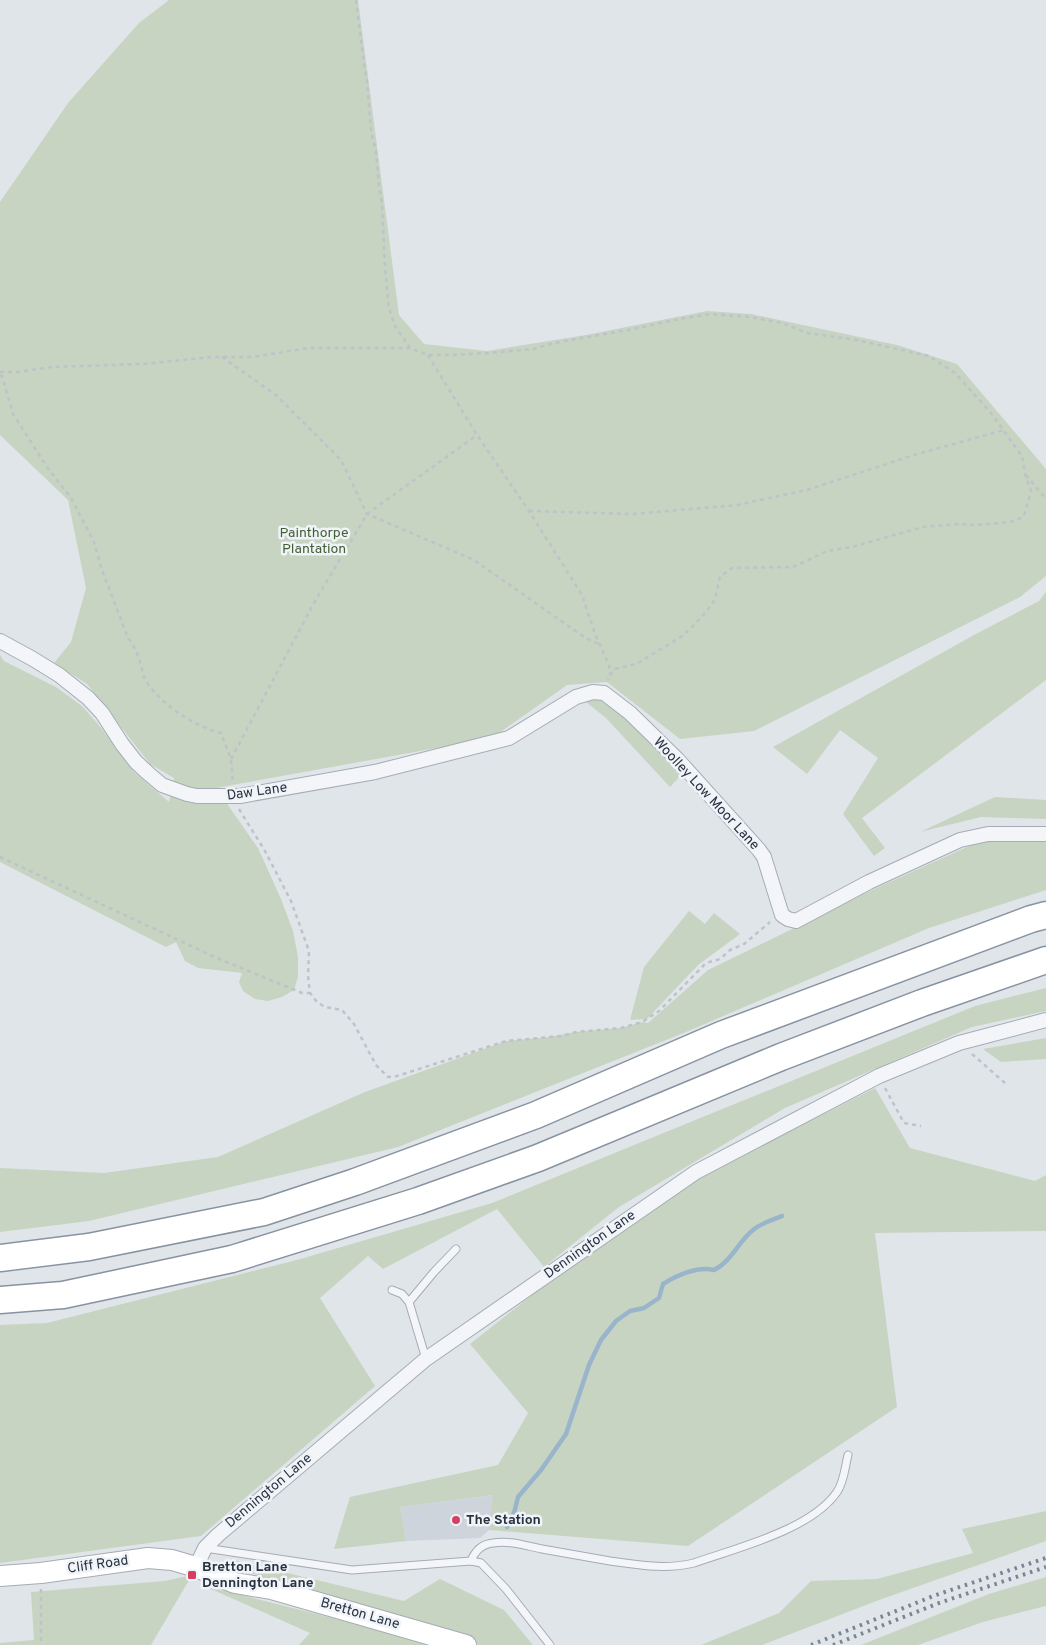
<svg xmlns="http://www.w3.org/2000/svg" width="1046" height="1645" font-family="Overpass,sans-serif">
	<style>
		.built { fill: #ced4dc }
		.green { fill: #c7d4c1 }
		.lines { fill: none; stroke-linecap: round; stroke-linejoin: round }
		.stream { stroke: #99b5cc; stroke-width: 4.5 }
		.lane-casing { stroke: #a5acb4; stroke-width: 9 }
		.street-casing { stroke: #a5acb4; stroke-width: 16 }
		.secondary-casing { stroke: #a5acb4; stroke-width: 22 }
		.highway-casing { stroke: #8793a1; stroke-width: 29 }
		.path { stroke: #bec3c9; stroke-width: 2.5; stroke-dasharray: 4 4; stroke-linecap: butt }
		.lane { stroke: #f3f5f8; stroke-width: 7 }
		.street { stroke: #f3f5f8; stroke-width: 14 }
		.secondary { stroke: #fff; stroke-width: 20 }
		.highway { stroke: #fff; stroke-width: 26 }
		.rail { stroke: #798594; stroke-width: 4; stroke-dasharray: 2.5 5; stroke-linecap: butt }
		.poi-dot { fill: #d53f60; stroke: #f0f3f7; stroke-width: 2 }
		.labels { text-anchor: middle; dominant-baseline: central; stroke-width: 5; stroke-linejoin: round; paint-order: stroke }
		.park-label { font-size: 14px; fill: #3f5f34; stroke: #f0f3f7 }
		.street-label { font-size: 14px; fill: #283342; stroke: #f0f3f7 }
		.poi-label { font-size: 14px; font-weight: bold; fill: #283342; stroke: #f0f3f7; text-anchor: start }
	</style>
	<rect width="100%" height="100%" fill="#e0e5ea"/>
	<polygon class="built" points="494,1495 489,1530 480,1538 406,1541 400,1507"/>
	<g class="green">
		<polygon points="169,0 358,0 399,315 424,344 487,351 586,335 707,311 751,314 897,345 957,364 1046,469 1046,576 1020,597 754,731 680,739 607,682 567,685 492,738 216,788 258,848 281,899 293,931 298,957 298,977 294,990 282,997 268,1001 255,999 243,991 239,982 242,973 198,968 185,961 176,942 166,947 0,862 0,655 4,661 56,687 82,706 102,729 134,772 169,802 174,778 150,764 87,684 54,663 71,642 86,588 68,500 0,435 0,202 68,103 139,23"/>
		<polygon points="1046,592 1046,680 862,818 885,848 874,856 843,814 878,758 840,730 807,774 773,747 974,635 1039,601"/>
		<polygon points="600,698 613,706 681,775 670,787 606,718 586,702"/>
		<polygon points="995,797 1046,800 1046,819 981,817 920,832"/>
		<polygon points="1046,841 1046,890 929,928 686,1032 398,1147 89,1221 0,1232 0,1168 104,1173 218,1157 365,1092 506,1041 550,1037 576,1032 621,1028 642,1022 648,1023 708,970 874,889 978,842"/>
		<polygon points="689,911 705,924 714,913 740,934 698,965 647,1019 630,1020 644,967"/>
		<polygon points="1046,988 1046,1011 972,1027 785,1108 619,1207 544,1267 497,1209 383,1269 368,1256 320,1298 375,1386 201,1536 0,1563 0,1325 47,1323 297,1260 492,1203 975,1006"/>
		<polygon points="1046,1038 1046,1059 1001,1062 983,1049"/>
		<polygon points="875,1088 910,1148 1035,1181 1046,1175 1046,1231 875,1233 897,1407 688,1546 489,1530 493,1495 400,1507 406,1541 334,1549 350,1497 498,1465 528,1413 470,1344 536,1292 699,1178"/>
		<polygon points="1046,1511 1046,1541 879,1600 762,1645 701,1645 779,1613 811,1581 877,1579 973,1553 962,1529"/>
		<polygon points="233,1560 404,1601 440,1579 504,1610 533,1645 478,1645 471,1637 230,1567"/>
		<polygon points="192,1575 151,1645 0,1645 0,1643 34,1640 31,1592 165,1581"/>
		<polygon points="1046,1577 1046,1606 983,1622 918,1645 861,1645 989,1594"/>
		<polygon points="202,1585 423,1641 432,1645 299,1645 310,1633"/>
	</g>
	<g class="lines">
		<path class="stream" d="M507,1527L514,1513L518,1497L541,1470L566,1434L589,1365L601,1340L616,1321L630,1311L644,1308L659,1298L663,1284C677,1275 698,1266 714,1270C732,1261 738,1242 753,1230C761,1223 773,1220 782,1216"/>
		<defs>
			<g id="lane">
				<polyline points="392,1290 402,1294 409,1302 426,1359"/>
				<polyline points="409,1302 434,1272 456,1249"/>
				<polyline points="205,1548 352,1570 471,1561 481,1563 506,1589 550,1645"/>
				<path d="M471,1561C475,1551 482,1544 493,1543C509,1540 526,1546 542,1549C565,1553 587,1557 610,1561C639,1565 665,1570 694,1563C736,1548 811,1530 837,1492C844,1482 845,1467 848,1455"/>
			</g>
			<g id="street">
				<polyline points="0,641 33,659 59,675 88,698 102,713 122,744 136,762 149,774 162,785 187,794 197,796 240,796 375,772 509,738 576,697 593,692 604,693 630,713 678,760 759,850 764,857 782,915 788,919 796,921 869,882 960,840 988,834 1046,834"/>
				<polyline points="196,1567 205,1548 218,1535 426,1359 696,1172 879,1076 959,1043 1046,1020"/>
			</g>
			<polyline id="secondary" points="0,1576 41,1573 148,1558 172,1560 196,1567 235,1583 271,1589 466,1645"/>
			<g id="highway">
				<polyline points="0,1258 89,1247 264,1212 355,1182 536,1115 721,1035 1031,919 1046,915"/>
				<polyline points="0,1300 63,1295 232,1259 418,1201 538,1158 781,1057 922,1003 1046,960"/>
			</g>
		</defs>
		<use href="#lane" class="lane-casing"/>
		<use href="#street" class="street-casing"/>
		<use href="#secondary" class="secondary-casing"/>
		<use href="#highway" class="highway-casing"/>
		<g class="path">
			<polyline points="356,0 364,63 367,81 371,131 376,152 379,186 382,205 385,267 389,308 395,326 410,348 428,355 449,355 488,353 534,349 554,343 633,329 674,320 710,314 750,317 782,323 807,333 856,340 929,356 955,373 991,413 1022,456 1025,474 1031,491 1024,516 1015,521 1001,523 976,525 959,524 923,527 852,547 827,551 793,567 732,568 720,577 715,599 707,611 692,627 681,637 636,664 615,669 610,675 608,680"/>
			<polyline points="428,355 477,435 529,511 582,595 595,634 609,665 610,675"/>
			<polyline points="222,357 276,395 341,460 367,514 474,560 584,637 600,645"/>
			<polyline points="0,372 17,372 52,367 142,364 213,357 252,357 308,348 410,348"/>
			<path d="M0,376H2L13,414L47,467L71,498L94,542L102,570L128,638C135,647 138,655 141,666C142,669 143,674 144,677C156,702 195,727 221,733L231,759L233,784"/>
			<polyline points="1026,475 1046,499"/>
			<polyline points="529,511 633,514 737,505 807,490 914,455 1004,430"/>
			<polyline points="231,759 315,601 367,514 477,435"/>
			<polyline points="239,809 265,851 291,901 309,951 308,976 310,993 317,1002 325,1007 342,1010 354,1024 376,1065 388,1077 397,1076 506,1041 561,1036 576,1032 621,1028 642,1022 659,1011 706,963 720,959 730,950 744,944 770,922"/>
			<polyline points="0,857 217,958 302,993 310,993"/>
			<polyline points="972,1054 1005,1083"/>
			<polyline points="885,1088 904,1123 921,1126"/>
			<polyline points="41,1589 41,1645"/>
		</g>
		<use href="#lane" class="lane"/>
		<use href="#street" class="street"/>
		<use href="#secondary" class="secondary"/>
		<use href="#highway" class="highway"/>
		<g class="rail">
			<polyline points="811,1645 936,1595 1046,1558"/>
			<polyline points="833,1645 939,1603 1046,1567"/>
		</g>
	</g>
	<g class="poi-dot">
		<circle cx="456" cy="1520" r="5"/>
		<rect x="187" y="1570" width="10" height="10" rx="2.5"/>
	</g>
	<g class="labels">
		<g class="park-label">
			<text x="314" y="533">Painthorpe<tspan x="314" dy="16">Plantation</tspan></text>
		</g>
		<g class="street-label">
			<text transform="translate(257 792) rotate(-8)">Daw Lane</text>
			<text transform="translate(706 794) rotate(47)">Woolley Low Moor Lane</text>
			<text transform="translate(590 1245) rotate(-35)">Dennington Lane</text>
			<text transform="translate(269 1491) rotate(-40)">Dennington Lane</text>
			<text transform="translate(98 1565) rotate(-8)">Cliff Road</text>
			<text transform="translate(360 1614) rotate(16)">Bretton Lane</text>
		</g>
		<g class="poi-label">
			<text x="466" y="1520">The Station</text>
			<text x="202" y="1567">Bretton Lane<tspan x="202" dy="16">Dennington Lane</tspan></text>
		</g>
	</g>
</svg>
